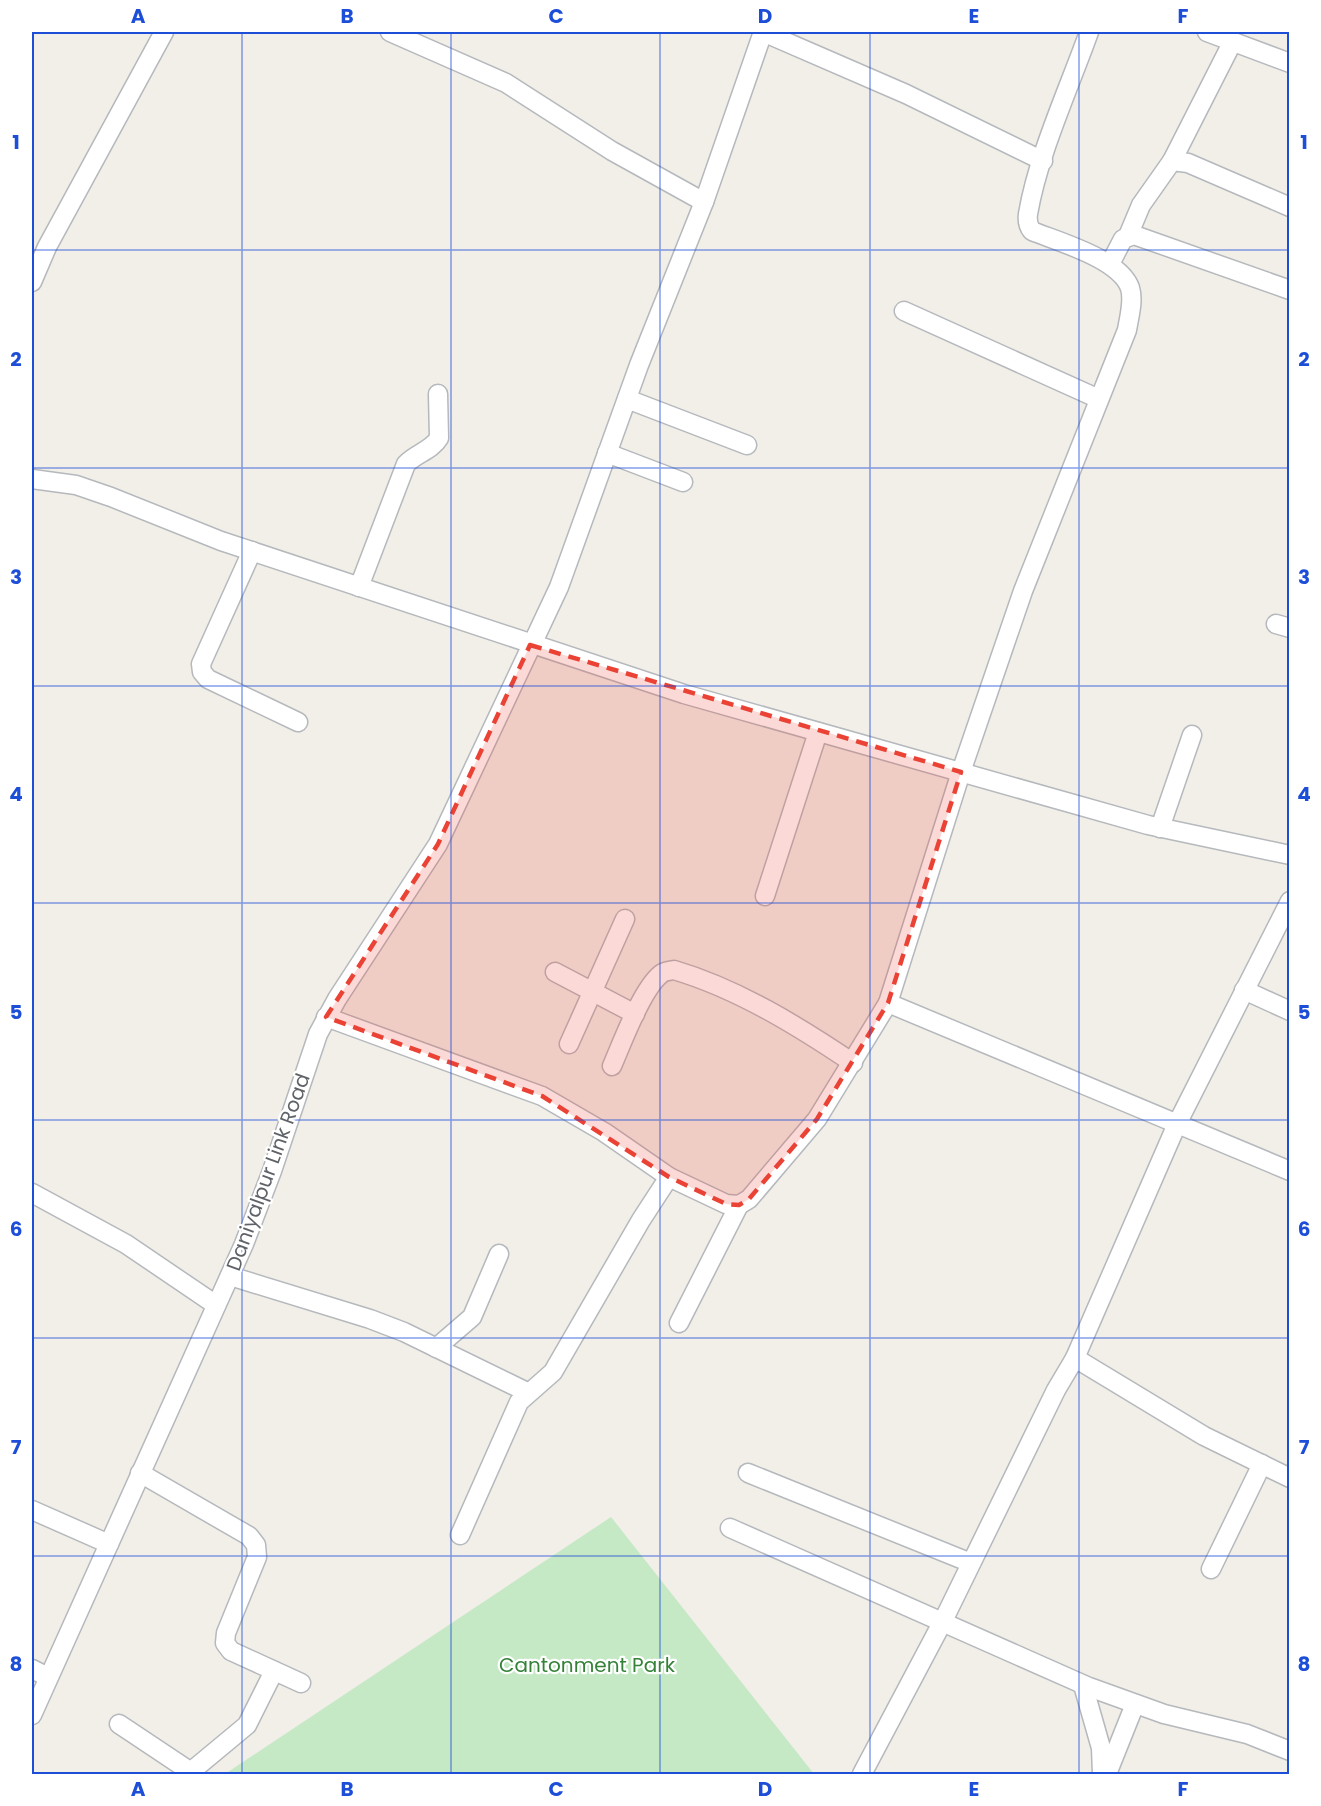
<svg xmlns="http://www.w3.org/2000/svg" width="1321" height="1806" font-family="Poppins,sans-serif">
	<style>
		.green { fill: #c5e8c5 }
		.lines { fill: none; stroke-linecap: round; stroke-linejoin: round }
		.minor-casing { stroke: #b5b8bc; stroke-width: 21 }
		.minor { stroke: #fff; stroke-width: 18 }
		.marked { fill: #ea4335; fill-opacity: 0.2; stroke: #ea4335; stroke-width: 4.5; stroke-dasharray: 12 8; stroke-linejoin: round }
		.grid { fill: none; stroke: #1d4ed8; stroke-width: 1.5; stroke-opacity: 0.55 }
		.labels { text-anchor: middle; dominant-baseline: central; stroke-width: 4.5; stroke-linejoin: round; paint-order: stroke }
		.street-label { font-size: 20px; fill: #5f6368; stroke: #fff }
		.park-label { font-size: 20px; fill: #348238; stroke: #fff }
		.neatline { fill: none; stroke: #1d4ed8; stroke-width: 2 }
		.grid-label { font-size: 20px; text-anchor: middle; font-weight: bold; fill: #1d4ed8 }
	</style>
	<rect width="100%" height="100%" fill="#f1efe8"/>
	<polygon class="green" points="611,1517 814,1774 225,1774"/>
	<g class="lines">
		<defs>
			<g id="minor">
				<polyline points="390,32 506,83 612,151 704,202"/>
				<polyline points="763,32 906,94 1043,161"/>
				<polyline points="1207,32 1290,63"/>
				<polyline points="1172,161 1232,43"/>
				<polyline points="1128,236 1141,205 1172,161 1188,163 1290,207"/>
				<polyline points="1110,264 1123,239 1134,235 1290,290"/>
				<polyline points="32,282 47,247 164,32"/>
				<polyline points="904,311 1099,399"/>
				<polyline points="627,399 747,445"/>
				<polyline points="607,453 683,482"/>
				<polyline points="32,479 76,485 111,497 221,541 684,694 1148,825 1290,855"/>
				<polyline points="252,551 201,664 202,672 208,679 298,722"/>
				<path d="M359,587L406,464C415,454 432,450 439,438L438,394"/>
				<polyline points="1276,624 1290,628"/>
				<polyline points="1160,828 1192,735"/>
				<polyline points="765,896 818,732"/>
				<polyline points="555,972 635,1014"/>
				<polyline points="1244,990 1290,1011"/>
				<polyline points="888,1003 1290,1171"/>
				<path d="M326,1017L542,1096L604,1132L669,1177L726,1204L739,1205L749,1199L817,1119L888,1003L961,772L1023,591L1127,330C1129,317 1134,301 1130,288C1120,259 1059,242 1032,231C1028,226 1027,221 1028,214C1038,155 1069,88 1089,32"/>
				<polyline points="569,1044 625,919"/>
				<path d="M612,1066C622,1043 642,989 661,974C664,971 669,971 674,970C738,989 798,1026 853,1063"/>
				<polyline points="32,1193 126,1244 216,1305"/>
				<polyline points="230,1276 370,1319 404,1332 527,1392"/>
				<polyline points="679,1323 739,1205"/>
				<polyline points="436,1348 472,1317 499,1254"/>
				<polyline points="1075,1358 1204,1436 1290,1478"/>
				<polyline points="140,1473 249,1536 256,1545 257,1557 226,1633 225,1643 231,1651 301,1683"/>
				<polyline points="748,1473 971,1563"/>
				<polyline points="32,1510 109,1544"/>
				<polyline points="730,1528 1089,1687 1164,1714 1247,1734 1290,1751"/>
				<polyline points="460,1535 519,1402 553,1372 641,1220 669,1177"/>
				<polyline points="1211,1569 1262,1464"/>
				<polyline points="32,1669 48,1677"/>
				<polyline points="1083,1685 1101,1748 1102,1774"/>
				<polyline points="32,1715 244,1244 272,1171 318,1034 337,999 438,844 559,587 639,365 704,202 763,32"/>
				<polyline points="119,1724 191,1772"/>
				<polyline points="188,1774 247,1725 274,1671"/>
				<polyline points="862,1774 943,1621 1056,1390 1075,1358 1177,1124 1290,901"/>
				<polyline points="1107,1774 1135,1704"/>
			</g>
		</defs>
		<use href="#minor" class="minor-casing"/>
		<use href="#minor" class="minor"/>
	</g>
	<path class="marked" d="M530,645L961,772L888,1003L817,1119L749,1199L739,1205L726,1204L669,1177L542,1096L326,1017L438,844Z"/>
	<path class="grid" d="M242,32V1774M451,32V1774M660,32V1774M870,32V1774M1079,32V1774M32,250H1290M32,468H1290M32,686H1290M32,903H1290M32,1120H1290M32,1338H1290M32,1556H1290"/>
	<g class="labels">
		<g class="street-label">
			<text transform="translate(268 1172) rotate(-70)">Daniyalpur Link Road</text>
		</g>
		<g class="park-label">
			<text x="587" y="1665">Cantonment Park</text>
		</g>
	</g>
	<rect width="1321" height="1806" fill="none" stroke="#ffffff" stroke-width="66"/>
	<rect x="33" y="33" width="1255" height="1740" class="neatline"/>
	<g class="grid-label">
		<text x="138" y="23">A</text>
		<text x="347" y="23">B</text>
		<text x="556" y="23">C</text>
		<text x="765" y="23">D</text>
		<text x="974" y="23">E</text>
		<text x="1183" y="23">F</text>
		<text x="16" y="149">1</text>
		<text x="1304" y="149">1</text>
		<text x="16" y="366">2</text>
		<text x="1304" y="366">2</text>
		<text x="16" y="584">3</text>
		<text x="1304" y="584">3</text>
		<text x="16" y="801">4</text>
		<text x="1304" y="801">4</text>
		<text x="16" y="1019">5</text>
		<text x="1304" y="1019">5</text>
		<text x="16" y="1236">6</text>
		<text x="1304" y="1236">6</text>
		<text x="16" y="1454">7</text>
		<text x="1304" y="1454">7</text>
		<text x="16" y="1671">8</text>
		<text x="1304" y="1671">8</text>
		<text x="138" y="1796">A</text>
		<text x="347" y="1796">B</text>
		<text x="556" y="1796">C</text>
		<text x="765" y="1796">D</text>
		<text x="974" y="1796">E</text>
		<text x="1183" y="1796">F</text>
	</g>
</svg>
